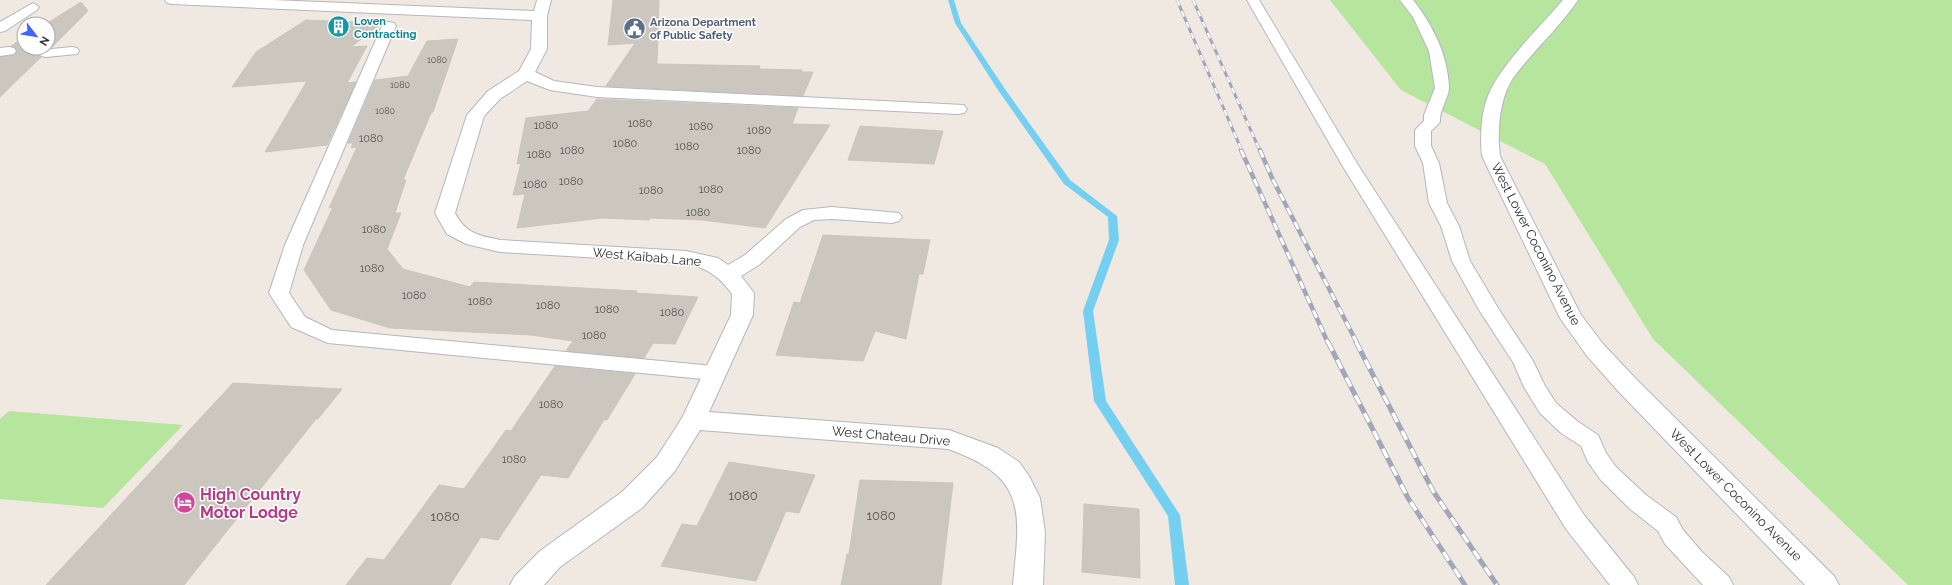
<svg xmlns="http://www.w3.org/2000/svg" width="1952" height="585" font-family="Raleway,sans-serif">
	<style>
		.green { fill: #b6e59e }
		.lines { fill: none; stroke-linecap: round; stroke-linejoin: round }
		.stream { fill: #75cff0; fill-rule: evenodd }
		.building { fill: #cbc7bf; stroke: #cbc5ba }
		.lane-casing { stroke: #b4b7c1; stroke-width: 2 }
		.street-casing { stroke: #b4b7c1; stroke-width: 2 }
		.lane { fill: #fff; fill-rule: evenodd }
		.street { fill: #fff; fill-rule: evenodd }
		.rail-far2-casing { stroke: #a3a6b8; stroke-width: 3 }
		.rail-far1-casing { stroke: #a3a6b8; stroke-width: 4.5 }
		.rail-casing { stroke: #a3a6b8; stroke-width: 5 }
		.rail-far2 { stroke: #fff; stroke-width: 2; stroke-dasharray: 6; stroke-linecap: butt }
		.rail-far1 { stroke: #fff; stroke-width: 3; stroke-dasharray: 8; stroke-linecap: butt }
		.rail { stroke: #fff; stroke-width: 3.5; stroke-dasharray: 10; stroke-linecap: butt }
		.labels { text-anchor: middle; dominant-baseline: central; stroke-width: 3; stroke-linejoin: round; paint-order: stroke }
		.far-number-label { font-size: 9px; fill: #555452 }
		.far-culture-label { font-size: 11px; font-weight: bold; fill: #0d838f; stroke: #fff; text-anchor: start }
		.far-service-label { font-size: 11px; font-weight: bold; fill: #4e5e75; stroke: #fff; text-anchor: start }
		.number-label { font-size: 11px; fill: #555452 }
		.street-label { font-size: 13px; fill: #2e2e2e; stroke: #fff }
		.near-number-label { font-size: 13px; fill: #555452 }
		.near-hotel-label { font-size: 16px; font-weight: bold; fill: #b23c85; stroke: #fff; text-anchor: start }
	</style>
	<rect width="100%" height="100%" fill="#efe9e1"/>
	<g class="green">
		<polygon points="1330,0 1952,0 1952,585 1908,585 1653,339 1545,164 1401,90"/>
		<polygon points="9,411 183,425 103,508 0,499 0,419"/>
	</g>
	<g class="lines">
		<polygon class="stream" points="948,0 954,0 961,23 1005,89 1070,180 1117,216 1119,240 1093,311 1106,401 1180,515 1189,585 1175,585 1168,516 1094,401 1083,311 1109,240 1108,217 1064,184 998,90 955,23"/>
	</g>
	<g class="building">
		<polygon points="613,0 659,0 657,64 760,66 759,69 802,70 801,72 813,72 803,96 606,86 635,43 608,45"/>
		<polygon points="81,2 88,11 51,48 48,48 48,24 46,24"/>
		<polygon points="306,20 382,23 351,47 367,46 347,83 356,82 327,145 265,152 307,81 232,87 256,52"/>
		<polygon points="24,37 24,48 46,48 40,49 38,54 41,57 0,97 0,57 15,55 17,50 14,47 11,46"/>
		<polygon points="458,39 433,112 431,113 403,180 406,180 395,213 401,213 387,249 403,269 470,287 474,282 637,291 636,293 698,297 675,344 653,343 644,358 566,351 573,341 531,335 390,328 331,310 304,270 333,207 329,208 357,147 351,148 353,143 348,143 375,80 408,76 427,41"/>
		<polygon points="597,99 798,108 792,124 830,125 765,228 702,220 650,218 649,220 603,218 517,228 525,194 513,195 521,163 517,164 526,118 588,111"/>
		<polygon points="860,126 943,131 934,164 848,160"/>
		<polygon points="823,235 930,240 923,274 919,274 906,339 875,331 863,361 776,355 794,302 800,303"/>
		<polygon points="555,366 635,374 607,420 604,420 568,478 541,475 498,540 481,537 450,585 346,585 367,558 384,560 439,485 464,489 506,430 511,431"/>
		<polygon points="233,383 342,389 318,419 316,419 184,585 46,585"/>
		<polygon points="729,462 815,475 799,513 786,511 756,581 661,566 682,524 697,526"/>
		<polygon points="860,480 953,483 941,585 841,585 847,554 849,554"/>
		<polygon points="1084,504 1139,509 1140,578 1082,572"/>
	</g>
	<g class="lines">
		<defs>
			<g id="lane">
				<polygon points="1247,0 1259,0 1358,165 1584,515 1634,577 1638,585 1610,585 1566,529 1342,165"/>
				<path d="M1400,0H1413C1432,24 1448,55 1449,87C1449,98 1439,110 1440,122L1431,131V146L1439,163L1447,203L1459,226L1470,261L1498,308L1533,361L1545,386L1556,403L1577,421L1598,435L1606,453L1616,467L1646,495L1676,517L1683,530L1702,552L1729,577L1733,585H1703L1665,544L1658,531L1630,509L1600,479L1588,462L1581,446L1561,433L1540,413L1524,387L1513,362L1479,310L1452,261L1441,226L1429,203L1423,163L1415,146V130L1424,121V115L1435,88L1429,51L1413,17Z"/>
				<polygon points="33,3 39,7 37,10 5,31 0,32 0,22"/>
				<polygon points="389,22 394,23 396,26 303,245 289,293 305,317 332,330 714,366 721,368 724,373 721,378 714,380 328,343 291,327 269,293 285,245 382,26 384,23"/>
				<polygon points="9,47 14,48 16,51 14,54 0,56 0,48"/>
				<polygon points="72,47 77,48 79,51 77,54 46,57 41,56 39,53 41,50"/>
			</g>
			<g id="street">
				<path d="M165,0H273L534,11L537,0H551L547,16V49L535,72L554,81L597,87L964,105L967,109L964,113L958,114L597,97L550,90L527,81L500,99L484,116L455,213C466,234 478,235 500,240L686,251L718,258L728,265L745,255L786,219L803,210L832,207L899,213L902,217L899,221L892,223L832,219L814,220L800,227L759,265L741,276L754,293L753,315L709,412L949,430L998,448L1019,462L1029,476L1040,498L1045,532L1043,585H1013C1020,512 1028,477 948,449L700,430L675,471L642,508L560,567L544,585H510L515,576L540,551L622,492L657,457L682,418L731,315L732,294C718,275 708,269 686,263L500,252L466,244L447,234L435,213L467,115L488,91L519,71L531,49L532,20L172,4L167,3Z"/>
				<path d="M1563,0H1578C1559,28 1533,51 1513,78C1499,99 1497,132 1500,156L1581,315L1603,344L1636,379L1834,576L1839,585H1805L1618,391L1587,356L1560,318L1482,156C1480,138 1481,113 1488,96C1500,65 1541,26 1563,0Z"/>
			</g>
		</defs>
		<use href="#lane" class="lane-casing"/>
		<use href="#street" class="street-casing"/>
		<use href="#lane" class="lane"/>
		<use href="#street" class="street"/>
		<defs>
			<g id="rail-far2">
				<polyline points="1177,0 1242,151"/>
				<polyline points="1193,0 1260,151"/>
			</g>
			<g id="rail-far1">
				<polyline points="1241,150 1328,343"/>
				<polyline points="1260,150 1272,178 1357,343"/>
			</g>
			<g id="rail">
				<polyline points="1328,342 1408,498 1465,585"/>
				<polyline points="1356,342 1433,491 1497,585"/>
			</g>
		</defs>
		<use href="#rail-far2" class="rail-far2-casing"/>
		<use href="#rail-far1" class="rail-far1-casing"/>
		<use href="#rail" class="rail-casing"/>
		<use href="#rail-far2" class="rail-far2"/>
		<use href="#rail-far1" class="rail-far1"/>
		<use href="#rail" class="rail"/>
	</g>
	<defs>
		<symbol id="building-disc" viewBox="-11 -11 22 22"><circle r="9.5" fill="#0f9aa8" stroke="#fff"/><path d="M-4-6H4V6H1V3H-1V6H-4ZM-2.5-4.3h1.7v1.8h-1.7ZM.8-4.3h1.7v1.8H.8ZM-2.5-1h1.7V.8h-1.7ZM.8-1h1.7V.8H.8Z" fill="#fff"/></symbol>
		<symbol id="civic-disc" viewBox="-11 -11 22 22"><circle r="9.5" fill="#5c6f8a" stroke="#fff"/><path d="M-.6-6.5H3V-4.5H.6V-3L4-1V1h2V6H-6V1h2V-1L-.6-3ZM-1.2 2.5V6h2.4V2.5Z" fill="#fff"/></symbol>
		<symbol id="hotel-disc" viewBox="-11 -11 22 22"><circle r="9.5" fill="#d1479c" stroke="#fff"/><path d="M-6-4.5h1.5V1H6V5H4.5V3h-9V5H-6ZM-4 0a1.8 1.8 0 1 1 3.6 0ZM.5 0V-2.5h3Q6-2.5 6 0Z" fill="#fff"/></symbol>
	</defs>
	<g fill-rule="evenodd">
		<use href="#building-disc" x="326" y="14" width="25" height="25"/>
		<use href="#civic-disc" x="622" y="16" width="25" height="25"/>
		<use href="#hotel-disc" x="172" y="490" width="25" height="25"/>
	</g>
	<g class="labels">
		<g class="far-number-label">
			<text x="437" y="60">1080</text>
			<text x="400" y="85">1080</text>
			<text x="385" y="111">1080</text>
		</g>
		<g class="far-culture-label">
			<text x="354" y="21">Loven<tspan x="354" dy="13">Contracting</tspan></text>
		</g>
		<g class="far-service-label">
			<text x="650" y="22">Arizona Department<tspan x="650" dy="13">of Public Safety</tspan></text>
		</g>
		<g class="number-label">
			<text x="640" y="123">1080</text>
			<text x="546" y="125">1080</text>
			<text x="701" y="126">1080</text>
			<text x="759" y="130">1080</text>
			<text x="371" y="138">1080</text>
			<text x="625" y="143">1080</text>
			<text x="687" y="146">1080</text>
			<text x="572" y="150">1080</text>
			<text x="749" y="150">1080</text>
			<text x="539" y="154">1080</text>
			<text x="571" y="181">1080</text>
			<text x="535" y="184">1080</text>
			<text x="711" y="189">1080</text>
			<text x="651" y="190">1080</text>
			<text x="698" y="212">1080</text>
			<text x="374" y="229">1080</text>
			<text x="372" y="268">1080</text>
			<text x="414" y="295">1080</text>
			<text x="480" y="301">1080</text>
			<text x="548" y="305">1080</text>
			<text x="607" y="309">1080</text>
			<text x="672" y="312">1080</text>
			<text x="594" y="335">1080</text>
			<text x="551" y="404">1080</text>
			<text x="514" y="459">1080</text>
		</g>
		<g class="street-label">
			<text transform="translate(1536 244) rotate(63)">West Lower Coconino Avenue</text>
			<text transform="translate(647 257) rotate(5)">West Kaibab Lane</text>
			<text transform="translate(891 436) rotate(5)">West Chateau Drive</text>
			<text transform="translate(1736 495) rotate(45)">West Lower Coconino Avenue</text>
		</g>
		<g class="near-number-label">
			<text x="743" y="495">1080</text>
			<text x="881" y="515">1080</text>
			<text x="445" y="516">1080</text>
		</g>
		<g class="near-hotel-label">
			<text x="200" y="494">High Country<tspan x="200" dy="18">Motor Lodge</tspan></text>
		</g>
	</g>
	<g transform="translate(36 36) rotate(121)"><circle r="19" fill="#ffffff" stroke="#ababab"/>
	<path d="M0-3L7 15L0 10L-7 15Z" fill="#4264fb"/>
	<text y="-6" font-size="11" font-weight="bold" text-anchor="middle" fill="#2e2e2e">N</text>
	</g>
</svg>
